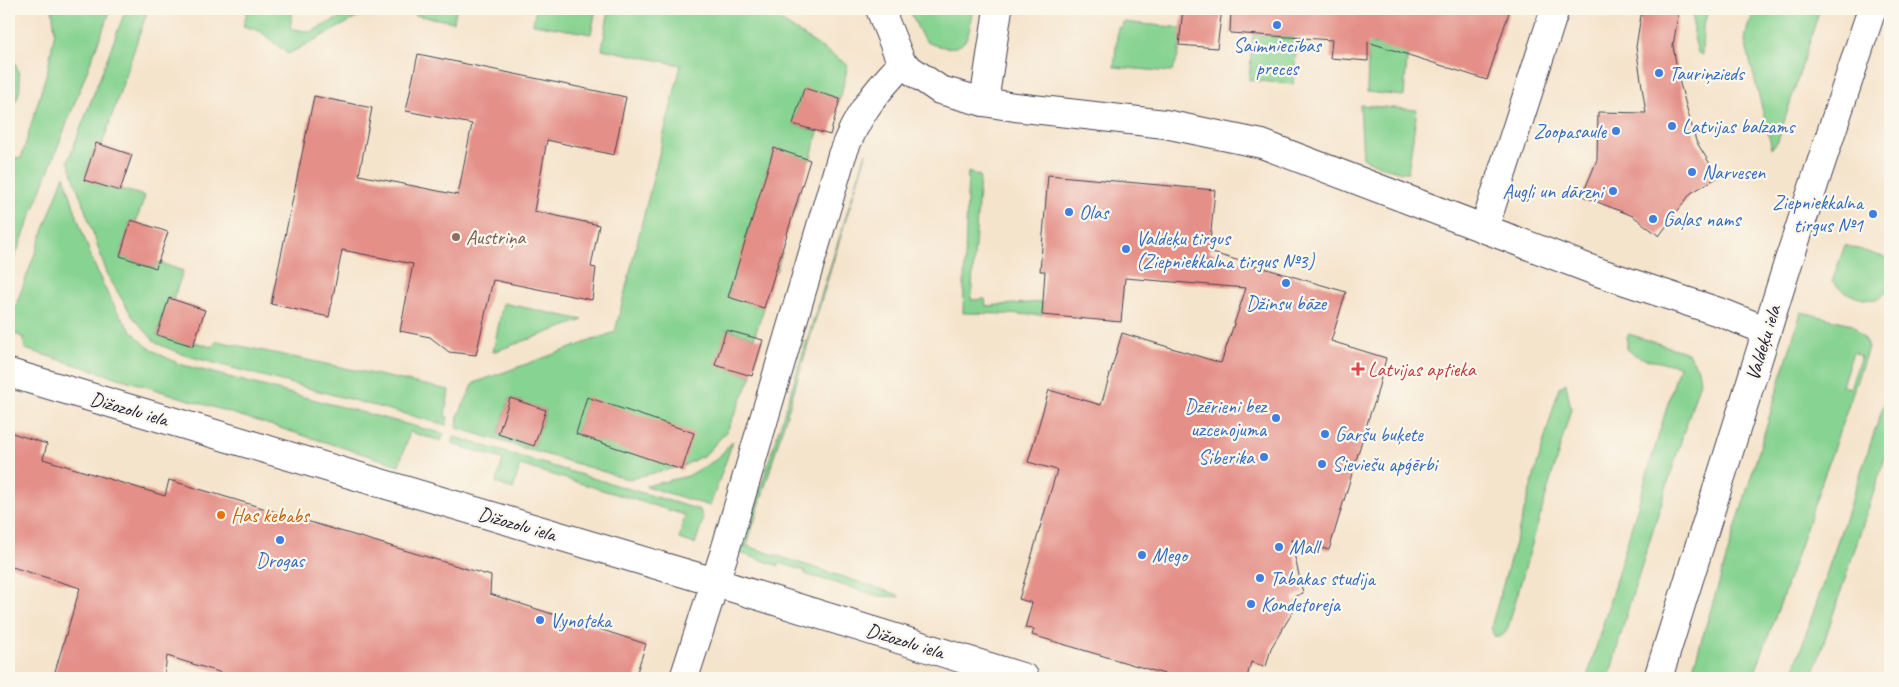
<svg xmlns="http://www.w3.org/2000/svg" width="1899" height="687" font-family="Caveat,sans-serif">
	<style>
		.green { fill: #87d391; stroke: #547a66; fill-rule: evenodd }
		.building { fill: #e49088 }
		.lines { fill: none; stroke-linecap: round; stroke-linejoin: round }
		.minor-casing { stroke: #423f51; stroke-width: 30 }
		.minor { stroke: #fff; stroke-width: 28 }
		.shop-dot { fill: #3f7fe0; stroke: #fbf7ec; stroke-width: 2 }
		.education-dot { fill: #8d6e63; stroke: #fbf7ec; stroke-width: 2 }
		.health-dot { fill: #e0444e; stroke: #fbf7ec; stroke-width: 2 }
		.food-dot { fill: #e8710a; stroke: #fbf7ec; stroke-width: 2 }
		.labels { text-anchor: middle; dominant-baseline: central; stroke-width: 4.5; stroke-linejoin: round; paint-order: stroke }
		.shop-label { font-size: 20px; fill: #366cbe; stroke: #fbf7ec; text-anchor: start }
		.education-label { font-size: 20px; fill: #785e54; stroke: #fbf7ec; text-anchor: start }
		.street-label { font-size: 20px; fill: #22223b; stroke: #fbf7ec }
		.health-label { font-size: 20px; fill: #be3a42; stroke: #fbf7ec; text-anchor: start }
		.food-label { font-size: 20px; fill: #c56008; stroke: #fbf7ec; text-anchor: start }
	</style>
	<rect width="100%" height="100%" fill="#fbf7ec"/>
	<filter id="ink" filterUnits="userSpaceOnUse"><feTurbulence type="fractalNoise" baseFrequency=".02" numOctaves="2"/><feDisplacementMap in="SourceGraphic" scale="10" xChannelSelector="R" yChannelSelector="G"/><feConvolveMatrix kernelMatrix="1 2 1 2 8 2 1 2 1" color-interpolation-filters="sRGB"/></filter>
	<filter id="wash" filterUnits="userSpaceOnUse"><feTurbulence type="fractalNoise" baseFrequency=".0096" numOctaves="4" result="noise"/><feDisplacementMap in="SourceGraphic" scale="20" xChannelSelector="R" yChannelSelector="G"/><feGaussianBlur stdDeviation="1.12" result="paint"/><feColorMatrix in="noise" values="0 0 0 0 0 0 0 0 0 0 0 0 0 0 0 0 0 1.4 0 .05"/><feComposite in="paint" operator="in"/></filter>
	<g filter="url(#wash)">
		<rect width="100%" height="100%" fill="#f5e4cc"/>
		<g class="green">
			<polygon points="52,9 111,9 9,273 9,156 21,159 48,68 55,31"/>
			<polygon points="126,9 148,9 102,145 96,144 84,179 120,191 121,189 145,196 136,222 131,220 120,256 155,268 158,262 183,271 173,300 169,299 157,335 193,346 195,342 211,347 217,341 449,390 445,416 448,417 446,425 184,355 156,343 132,316 108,276 68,161"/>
			<polygon points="246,9 293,9 290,28 310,32 358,9 365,9 364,14 288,54 260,31 243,26 247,13 245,12"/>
			<polygon points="416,9 456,9 454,22 415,15"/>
			<polygon points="536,9 596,9 591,34 533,24"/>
			<path d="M609,9H763L848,65L840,99L804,89L793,124L818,132L810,160L774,149L763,184L799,196L793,216L757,205L745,240L782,252L776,272L740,261L728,296L764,308L754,338L727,329L715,365L752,376L727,431L706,454L683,466L628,479L457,428L458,416L474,383L615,332L681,65L602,49ZM510,398L546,410L534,446L498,434ZM587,398L611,445L576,434Z"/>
			<path d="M909,9H963L972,13C969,32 969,51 944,47C938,46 931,45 926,41C920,36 913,16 909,9Z"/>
			<polygon points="1693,9 1709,9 1703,27 1702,55 1698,53 1693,33"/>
			<path d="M1760,9H1820L1778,141L1772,148L1745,41C1747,28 1749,17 1760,9Z"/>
			<path d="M1123,22L1183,28C1179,45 1181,56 1171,72L1114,67L1118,27L1122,28Z"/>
			<polygon points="1253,34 1295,38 1295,53 1296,54 1293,84 1249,80"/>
			<polygon points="1367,44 1408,47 1404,96 1367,92 1368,58"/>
			<path d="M9,52C20,68 27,94 9,108Z"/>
			<polygon points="1360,105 1417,110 1408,172 1401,172 1377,165 1363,158"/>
			<polygon points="866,153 747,546 896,594 900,597 879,596 805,574 805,571 780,563 779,566 740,553"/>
			<polygon points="968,172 980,176 971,300 985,299 986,306 1043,302 1042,315 963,313"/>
			<path d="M64,175C81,227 102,309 146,345C155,353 168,358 179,364L444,434L441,441L410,432L399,465L25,349L24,338L9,331V324Z"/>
			<path d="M1845,245L1890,259C1890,266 1891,273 1890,279C1885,314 1848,297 1832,282Z"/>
			<polygon points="503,303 583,320 493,352"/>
			<path d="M1801,312L1852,324L1864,338L1868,348L1780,604L1753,678H1690ZM1853,352L1861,356L1850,388L1842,385Z"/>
			<path d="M1629,334L1688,353L1698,369L1700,381L1627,612L1609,678H1587L1679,366C1662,361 1640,362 1627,349V337Z"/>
			<polygon points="1566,383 1571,409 1508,627 1505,633 1500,637 1494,636 1491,627 1559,388"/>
			<polygon points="1886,398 1890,400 1890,443 1812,678 1791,678"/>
			<polygon points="454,437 700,510 703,520 695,544 679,539 685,515 520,465 513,489 496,483 503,459 452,444"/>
			<polygon points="733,441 710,506 645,486 688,476 717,459"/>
		</g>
		<g id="blocks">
			<g class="building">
				<polygon points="1183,9 1222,9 1217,48 1179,45"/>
				<polygon points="1231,9 1510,9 1487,80 1368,42 1368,61 1330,58 1332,40 1230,33"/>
				<polygon points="1642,9 1679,9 1673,46 1679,80 1696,141 1718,177 1691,193 1659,236 1633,216 1582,196 1597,160 1598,112 1646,113 1636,47"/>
				<polygon points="418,54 626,97 614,155 547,140 534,211 599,225 591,267 596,268 592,300 493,280 476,355 449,352 430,337 400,331 413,264 342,250 329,317 271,304 314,96 372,108 359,175 458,195 472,124 406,111"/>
				<polygon points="804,88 840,99 830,135 793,124"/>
				<polygon points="96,143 132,155 120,191 84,180"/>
				<polygon points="774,148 810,160 764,308 728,297"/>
				<polygon points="1048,175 1215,190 1209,252 1346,292 1331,341 1386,358 1375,401 1370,414 1329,550 1291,540 1303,593 1293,597 1294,610 1271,648 1266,667 1251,662 1247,678 1178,678 1032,635 1034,629 1025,628 1032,603 1019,599 1057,470 1028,462 1049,390 1101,405 1122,333 1221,363 1246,288 1125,278 1121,322 1042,315 1045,271 1040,271"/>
				<polygon points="131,220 168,232 156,268 120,256"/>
				<polygon points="169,298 205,310 193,346 157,335"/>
				<polygon points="726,330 763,340 752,376 715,365"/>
				<polygon points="587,397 694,433 682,470 576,434"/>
				<polygon points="510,398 546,410 534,446 498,434"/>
				<polygon points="9,432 47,444 43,459 165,496 169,480 491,576 490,594 646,644 635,678 238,678 167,656 164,678 53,678 80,588 9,566"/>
			</g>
		</g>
	</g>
	<g filter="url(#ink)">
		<use href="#blocks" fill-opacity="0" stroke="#423f51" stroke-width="1"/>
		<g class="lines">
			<defs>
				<g id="minor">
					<polyline points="880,9 902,64 940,90 984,102 1015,107 1165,124 1262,144 1598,272 1725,314 1767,331"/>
					<polyline points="984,102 998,9"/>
					<polyline points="1484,229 1555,9"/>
					<polyline points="9,373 701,578 1025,678"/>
					<path d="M684,678L724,554L842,155C857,115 873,95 902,64"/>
					<polyline points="1658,678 1789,260 1872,9"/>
				</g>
			</defs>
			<use href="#minor" class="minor-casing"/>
			<use href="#minor" class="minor"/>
		</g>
	</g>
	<g class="shop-dot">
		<circle cx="1277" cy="25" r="5"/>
		<circle cx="1659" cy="73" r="5"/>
		<circle cx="1672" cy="126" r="5"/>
		<circle cx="1616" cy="131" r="5"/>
		<circle cx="1692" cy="172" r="5"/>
		<circle cx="1613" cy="191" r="5"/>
		<circle cx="1069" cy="212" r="5"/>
		<circle cx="1873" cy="214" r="5"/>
		<circle cx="1653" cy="219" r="5"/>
		<circle cx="1126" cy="249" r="5"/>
		<circle cx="1286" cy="283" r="5"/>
		<circle cx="1276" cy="418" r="5"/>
		<circle cx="1325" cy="434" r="5"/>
		<circle cx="1264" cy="457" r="5"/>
		<circle cx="1322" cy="464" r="5"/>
		<circle cx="280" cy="540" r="5"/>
		<circle cx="1279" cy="547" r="5"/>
		<circle cx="1142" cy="555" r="5"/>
		<circle cx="1260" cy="578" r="5"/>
		<circle cx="1251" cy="604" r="5"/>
		<circle cx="540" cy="620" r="5"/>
	</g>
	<circle class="education-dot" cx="456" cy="237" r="5"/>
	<path class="health-dot" d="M1355.5 361.5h5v5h5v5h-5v5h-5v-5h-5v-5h5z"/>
	<circle class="food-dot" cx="221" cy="515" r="5"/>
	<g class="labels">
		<g class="shop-label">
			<text x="1277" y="45" text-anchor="middle">Saimniecības<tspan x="1277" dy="23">preces</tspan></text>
			<text x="1669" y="73">Tauriņzieds</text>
			<text x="1682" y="126">Latvijas balzams</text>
			<text x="1606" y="131" text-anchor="end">Zoopasaule</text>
			<text x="1702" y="172">Narvesen</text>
			<text x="1603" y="191" text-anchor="end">Augļi un dārzņi</text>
			<text x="1863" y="202" text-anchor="end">Ziepniekkalna<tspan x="1863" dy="23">tirgus №1</tspan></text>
			<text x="1079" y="212">Olas</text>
			<text x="1663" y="219">Gaļas nams</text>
			<text x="1136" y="238">Valdeķu tirgus<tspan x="1136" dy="23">(Ziepniekkalna tirgus №3)</tspan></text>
			<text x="1286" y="303" text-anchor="middle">Džinsu bāze</text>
			<text x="1266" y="406" text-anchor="end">Dzērieni bez<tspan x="1266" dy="23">uzcenojuma</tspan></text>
			<text x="1335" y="434">Garšu buķete</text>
			<text x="1254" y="457" text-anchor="end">Siberika</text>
			<text x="1332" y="464">Sieviešu apģērbi</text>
			<text x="1289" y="547">Mall</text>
			<text x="1152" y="555">Mego</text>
			<text x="280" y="560" text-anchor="middle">Drogas</text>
			<text x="1270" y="578">Tabakas studija</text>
			<text x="1261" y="604">Kondetoreja</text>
			<text x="550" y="620">Vynoteka</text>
		</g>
		<g class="education-label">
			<text x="466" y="237">Austriņa</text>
		</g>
		<g class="street-label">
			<text transform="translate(1763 343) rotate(-73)">Valdeķu iela</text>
			<text transform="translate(129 409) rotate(16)">Dižozolu iela</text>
			<text transform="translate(517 524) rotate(16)">Dižozolu iela</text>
			<text transform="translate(905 641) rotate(17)">Dižozolu iela</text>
		</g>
		<g class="health-label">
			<text x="1368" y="369">Latvijas aptieka</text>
		</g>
		<g class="food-label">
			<text x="231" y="515">Has kebabs</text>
		</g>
	</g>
	<rect width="1899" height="687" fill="none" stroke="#fbf7ec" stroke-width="30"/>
</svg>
